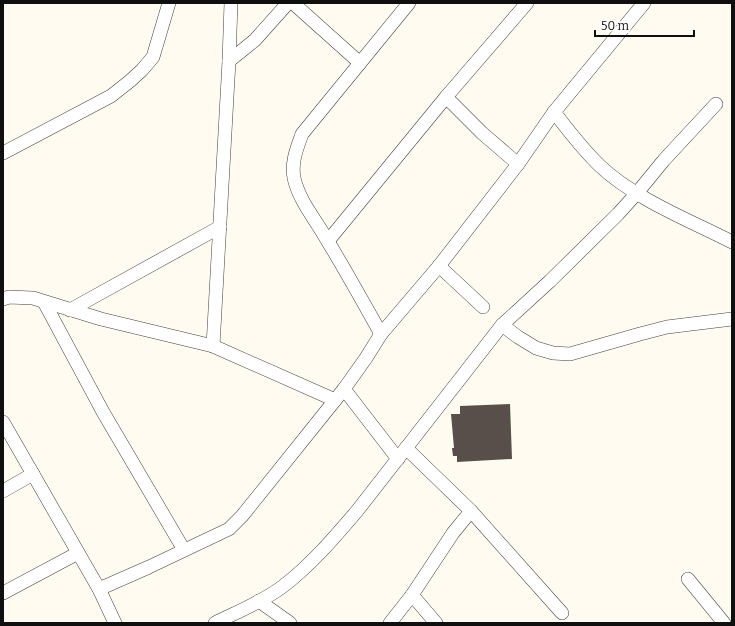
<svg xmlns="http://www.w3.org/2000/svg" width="735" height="626" font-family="Bitter,serif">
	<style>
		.building { fill: #584f4a }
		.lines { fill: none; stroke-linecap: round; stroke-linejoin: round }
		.minor-casing { stroke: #424242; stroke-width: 14 }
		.minor { stroke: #fff; stroke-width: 13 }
	</style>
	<rect width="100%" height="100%" fill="#fffbf0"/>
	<polygon class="building" points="510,404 512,459 457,462 457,456 453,456 452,448 454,448 451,414 460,414 460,406"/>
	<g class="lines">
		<defs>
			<g id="minor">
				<polyline points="293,3 360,63"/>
				<polyline points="229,61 255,40 288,3"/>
				<polyline points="446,97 482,133 518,164"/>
				<path d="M554,112C568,130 583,150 600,166C635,199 689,220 732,242"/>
				<polyline points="3,153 111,96 130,81 142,70 153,57 169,3"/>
				<polyline points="328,241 446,97 527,3"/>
				<polyline points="439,266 483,307"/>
				<polyline points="3,299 9,297 33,298 101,319 213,346 335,400"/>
				<polyline points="44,302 103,412 184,550"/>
				<polyline points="70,310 220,227"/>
				<polyline points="502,325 518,337 536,348 553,353 570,354 640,334 667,327 732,319"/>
				<path d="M381,334C363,302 346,271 327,240C316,220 299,201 294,178C291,162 297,148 302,134L409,3"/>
				<polyline points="213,346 229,61 231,3"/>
				<polyline points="344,389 398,459"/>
				<polyline points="3,422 99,589 115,623"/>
				<polyline points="406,448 471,511 562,613"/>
				<polyline points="3,491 33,474"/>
				<polyline points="688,579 724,623"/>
				<polyline points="99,589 149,567 229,529 242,516 344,389 366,358 381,334 439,266 518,164 554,112 644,3"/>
				<polyline points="3,593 78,553"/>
				<polyline points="412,595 436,623"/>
				<polyline points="259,601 290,623"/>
				<path d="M215,623C237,612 262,602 282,587C310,566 334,538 357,511L502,325L550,281L618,214L637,193L664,160L716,104"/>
				<polyline points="390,623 412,595 453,533 471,511"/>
			</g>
		</defs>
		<use href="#minor" class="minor-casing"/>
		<use href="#minor" class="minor"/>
	</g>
	<rect width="735" height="626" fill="none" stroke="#0f0f0f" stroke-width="8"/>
	<path d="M595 30v6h99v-6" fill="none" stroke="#0f0f0f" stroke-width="2"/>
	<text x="601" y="30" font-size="12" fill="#0f0f0f" stroke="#ffffff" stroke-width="3" paint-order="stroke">50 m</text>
</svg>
